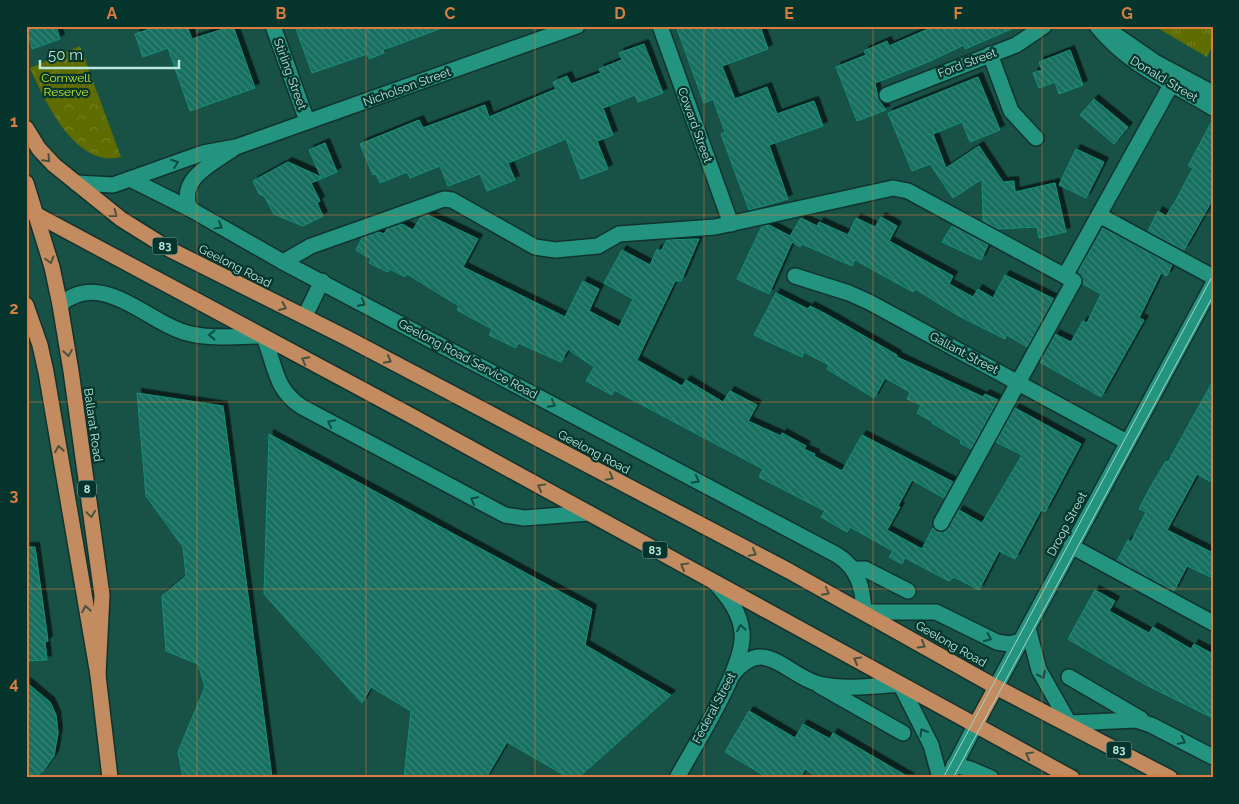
<svg xmlns="http://www.w3.org/2000/svg" width="1239" height="804" font-family="Raleway,sans-serif">
	<style>
		.grass { fill: url(#grass-tufts) }
		.park { fill: url(#park-crowns) }
		.building { fill: url(#building-back-hatch); stroke: #168e7a; filter: url(#shadow) }
		.lines { fill: none; stroke-linecap: round; stroke-linejoin: round }
		.minor-casing { stroke: #12332d; stroke-width: 18 }
		.highway-casing { stroke: #12332d; stroke-width: 18 }
		.minor { stroke: #229480; stroke-width: 15 }
		.highway { stroke: #c38b60; stroke-width: 15 }
		.tram { stroke: #a4d4c9; stroke-width: 1 }
		.oneway { stroke: #48533f }
		.oneway2 { stroke: #0c4d42 }
		.grid { fill: none; stroke: #dc7d40; stroke-width: 1; stroke-opacity: 0.55 }
		.labels { text-anchor: middle; dominant-baseline: central; stroke-width: 4.5; stroke-linejoin: round; paint-order: stroke }
		.shield { fill: #05352d; stroke: #83b2a8; stroke-width: 1 }
		.shield-label { font-size: 11px; font-weight: bold; fill: #b9e8dc }
		.street-label { font-size: 12px; fill: #b9e8dc; stroke: #05352d }
		.park-label { font-size: 12px; fill: #cce62c; stroke: #05352d }
		.neatline { fill: none; stroke: #dc7d40; stroke-width: 2 }
		.grid-label { font-size: 16px; text-anchor: middle; font-weight: bold; fill: #dc7d40 }
	</style>
	<defs>
		<pattern id="grass-tufts" width="24" height="20" patternUnits="userSpaceOnUse" patternTransform="scale(1.25)"><rect width="24" height="20" fill="#5e6c00"/><path d="M3 7l-1-3M5 7V3M7 7l1-3M15 17l-1-3M17 17v-4M19 17l1-3" fill="none" stroke="#738125"/></pattern>
		<pattern id="park-crowns" width="20" height="18" patternUnits="userSpaceOnUse" patternTransform="scale(1.25)"><rect width="20" height="18" fill="#5e6c00"/><path d="M2 6a3 3 0 1 1 6 0M12 15a3 3 0 1 1 6 0" fill="none" stroke="#738125"/></pattern>
		<pattern id="building-back-hatch" width="6" height="6" patternUnits="userSpaceOnUse" patternTransform="scale(1.25)"><rect width="6" height="6" fill="#196f60"/><path d="M-1 5l2 2M0 0l6 6M5-1l2 2" fill="none" stroke="#388476"/></pattern>
		<filter id="shadow"><feDropShadow dx="4.5" dy="-4.5" stdDeviation="0" flood-color="#0009"/></filter>
	</defs>
	<rect width="100%" height="100%" fill="#185146"/>
	<polygon class="grass" points="1154,26 1213,26 1213,45 1207,57"/>
	<path class="park" d="M80,46L121,157C76,169 45,102 30,68Z"/>
	<g class="building">
		<polygon points="26,26 56,26 60,39 32,49"/>
		<polygon points="158,26 187,26 192,39 233,26 255,88 190,111 168,48 143,57 135,34"/>
		<polygon points="295,26 442,26 442,28 383,50 384,53 369,59 367,54 312,73"/>
		<polygon points="676,26 760,26 768,49 722,66 735,99 767,87 777,114 814,101 823,126 769,145 788,199 749,210 721,134 725,132 713,99 704,103"/>
		<polygon points="935,26 1016,27 965,49 964,45 928,62 875,83 878,99 886,110 857,121 836,67 866,55 864,51 887,41 889,46"/>
		<polygon points="644,44 663,93 638,102 635,95 603,108 613,135 597,141 608,169 581,179 566,139 508,163 515,180 487,191 480,174 448,186 440,166 410,178 407,172 380,183 376,174 373,175 360,144 419,120 423,128 485,105 489,117 556,89 553,82 567,76 571,84 601,73 599,69 622,60 619,53"/>
		<polygon points="1070,50 1083,85 1059,94 1055,82 1039,88 1033,73 1042,70 1039,62"/>
		<polygon points="978,77 1000,130 970,142 962,122 933,134 946,168 979,146 1003,182 1014,181 1015,192 1055,183 1066,232 1039,238 1037,227 998,229 983,221 982,179 953,198 930,164 912,171 888,113"/>
		<polygon points="1094,99 1128,127 1114,144 1080,115"/>
		<polygon points="1213,119 1213,199 1184,250 1148,231 1158,211 1166,216 1176,200 1193,168 1188,166"/>
		<polygon points="325,143 337,172 311,183 320,201 317,203 323,216 303,226 274,214 264,196 259,194 253,181 288,162 321,177 309,150"/>
		<polygon points="1076,149 1104,162 1086,198 1059,185"/>
		<polygon points="428,215 478,239 463,267 565,317 583,281 599,289 589,311 619,327 633,299 604,283 622,250 650,265 657,249 661,251 667,240 699,239 681,281 675,281 637,360 682,386 686,380 723,402 730,391 757,405 748,421 781,436 782,433 806,446 804,449 815,454 814,456 842,471 862,435 953,482 944,498 912,480 898,506 900,507 887,530 922,549 933,528 941,532 946,531 959,510 982,523 1022,455 996,442 1015,408 1081,444 1045,512 1041,510 1015,559 999,551 979,590 954,577 949,581 905,558 902,564 889,557 893,551 850,527 847,532 821,517 825,511 759,477 763,469 614,390 612,395 586,381 594,367 568,349 561,362 518,343 516,348 489,335 492,329 457,310 459,306 407,274 405,277 390,269 388,272 369,263 371,259 356,250 362,238 379,232 384,234 387,229 402,224 413,230 420,218"/>
		<polygon points="881,217 897,226 889,241 953,276 949,284 973,297 978,289 993,298 1005,275 1054,299 1027,347 1007,335 1005,339 959,316 915,289 913,292 855,260 852,266 802,244 800,247 792,242 769,294 737,279 762,226 769,225 790,236 801,218 817,226 819,222 848,235 856,218 875,227"/>
		<polygon points="952,226 988,245 981,260 942,242"/>
		<polygon points="1103,228 1172,265 1167,276 1161,273 1139,318 1144,320 1101,397 1040,362 1055,334 1071,342 1083,321 1087,323 1101,294 1083,284 1082,277 1078,272"/>
		<polygon points="776,293 808,309 810,306 824,313 897,355 897,357 983,397 985,394 998,400 971,449 960,443 961,440 932,423 933,422 917,413 921,405 907,399 910,392 885,378 874,398 827,369 829,365 804,352 802,357 754,335"/>
		<polygon points="1213,381 1213,483 1197,474 1167,530 1213,553 1213,578 1187,566 1174,591 1117,561 1128,540 1131,542 1146,512 1139,509 1151,486 1166,461 1168,462"/>
		<polygon points="137,393 223,406 272,778 183,778 178,752 205,687 198,664 166,651 162,596 186,576 183,547 146,496"/>
		<polygon points="269,434 592,609 585,645 671,695 578,778 569,778 507,742 486,778 404,778 411,711 371,687 362,703 264,594"/>
		<polygon points="26,547 35,547 48,641 45,642 47,660 26,661"/>
		<polygon points="1095,590 1115,601 1109,611 1149,633 1153,627 1191,649 1194,644 1213,654 1213,718 1146,685 1068,639"/>
		<polygon points="26,682 50,702 56,715 58,733 54,756 43,771 33,778 26,778"/>
		<polygon points="749,711 795,738 803,724 830,739 833,733 910,778 818,778 805,769 800,778 768,778 725,752"/>
	</g>
	<g class="lines">
		<defs>
			<g id="minor">
				<polyline points="273,26 307,121"/>
				<polyline points="660,26 731,224"/>
				<path d="M1097,26C1128,65 1172,83 1213,108"/>
				<polyline points="1107,29 1155,62 1213,93"/>
				<polyline points="990,54 1011,111 1036,138"/>
				<polyline points="887,95 1016,45 1044,26"/>
				<path d="M130,179L190,209L283,262L837,555C858,568 863,588 864,612H936L997,642L1009,644L1021,641"/>
				<polyline points="76,183 113,185 203,153 236,147 577,26"/>
				<path d="M190,209C177,179 212,164 233,149"/>
				<polyline points="1099,215 1213,277"/>
				<polyline points="283,262 311,246 444,199 452,200 535,247 555,250 598,246 619,234 715,227 893,188 908,191 1074,281 941,523"/>
				<polyline points="795,276 849,293 869,302 1127,442"/>
				<polyline points="1065,276 1171,85"/>
				<path d="M60,305C102,267 149,325 191,334C212,339 238,336 260,336"/>
				<polyline points="305,316 322,281"/>
				<path d="M264,338C276,366 274,389 302,407L505,515L524,518L589,513"/>
				<polyline points="1071,546 1213,623"/>
				<polyline points="853,569 865,569 908,591"/>
				<polyline points="1028,628 1039,670 1069,723 1136,720 1151,725 1213,757"/>
				<path d="M732,675C765,634 785,675 819,684C844,690 874,686 900,684L931,745L940,778"/>
				<polyline points="1069,677 1141,719"/>
				<polyline points="820,686 903,733"/>
				<polyline points="996,687 1213,284"/>
				<polyline points="954,765 970,769 991,778"/>
				<path d="M677,778C694,746 746,666 742,632C740,612 728,597 715,583"/>
				<polyline points="948,778 976,724"/>
			</g>
			<g id="highway">
				<polyline points="26,128 39,149 54,165 121,219 169,249 345,337 789,571 996,687 1170,778"/>
				<polyline points="26,183 52,267 60,305 71,371 102,595 98,675"/>
				<polyline points="26,209 410,415 1072,778"/>
				<polyline points="26,305 40,345 46,372 98,675 110,778"/>
				<polyline points="976,724 996,687"/>
			</g>
		</defs>
		<use href="#minor" class="minor-casing"/>
		<use href="#highway" class="highway-casing"/>
		<use href="#minor" class="minor"/>
		<use href="#highway" class="highway"/>
		<g class="tram">
			<polyline points="943,778 1213,275"/>
			<polyline points="953,778 1213,296"/>
		</g>
	</g>
	<defs><path id="oneway-chevron" d="M-2-3.5L2.5 0L-2 3.5" fill="none" stroke-width="1.6" stroke-linecap="round" stroke-linejoin="round" transform="scale(1.25)"/></defs>
	<g class="oneway">
		<use href="#oneway-chevron" transform="translate(47 159) rotate(47)"/>
		<use href="#oneway-chevron" transform="translate(114 214) rotate(37)"/>
		<use href="#oneway-chevron" transform="translate(50 260) rotate(74)"/>
		<use href="#oneway-chevron" transform="translate(283 307) rotate(24)"/>
		<use href="#oneway-chevron" transform="translate(68 353) rotate(81)"/>
		<use href="#oneway-chevron" transform="translate(305 360) rotate(-152)"/>
		<use href="#oneway-chevron" transform="translate(388 360) rotate(28)"/>
		<use href="#oneway-chevron" transform="translate(59 449) rotate(-100)"/>
		<use href="#oneway-chevron" transform="translate(610 477) rotate(28)"/>
		<use href="#oneway-chevron" transform="translate(541 487) rotate(-151)"/>
		<use href="#oneway-chevron" transform="translate(91 514) rotate(82)"/>
		<use href="#oneway-chevron" transform="translate(753 553) rotate(28)"/>
		<use href="#oneway-chevron" transform="translate(684 566) rotate(-151)"/>
		<use href="#oneway-chevron" transform="translate(826 592) rotate(28)"/>
		<use href="#oneway-chevron" transform="translate(86 609) rotate(-100)"/>
		<use href="#oneway-chevron" transform="translate(922 645) rotate(30)"/>
		<use href="#oneway-chevron" transform="translate(857 660) rotate(-151)"/>
		<use href="#oneway-chevron" transform="translate(1029 755) rotate(-151)"/>
	</g>
	<g class="oneway2">
		<use href="#oneway-chevron" transform="translate(175 163) rotate(-20)"/>
		<use href="#oneway-chevron" transform="translate(219 226) rotate(30)"/>
		<use href="#oneway-chevron" transform="translate(362 303) rotate(28)"/>
		<use href="#oneway-chevron" transform="translate(212 335) rotate(-180)"/>
		<use href="#oneway-chevron" transform="translate(552 404) rotate(28)"/>
		<use href="#oneway-chevron" transform="translate(331 423) rotate(-152)"/>
		<use href="#oneway-chevron" transform="translate(696 480) rotate(28)"/>
		<use href="#oneway-chevron" transform="translate(474 500) rotate(-152)"/>
		<use href="#oneway-chevron" transform="translate(741 628) rotate(-100)"/>
		<use href="#oneway-chevron" transform="translate(988 638) rotate(25)"/>
		<use href="#oneway-chevron" transform="translate(1042 675) rotate(65)"/>
		<use href="#oneway-chevron" transform="translate(923 732) rotate(-120)"/>
		<use href="#oneway-chevron" transform="translate(1182 741) rotate(27)"/>
	</g>
	<path class="grid" d="M197,26V778M366,26V778M535,26V778M704,26V778M873,26V778M1042,26V778M26,215H1213M26,402H1213M26,589H1213"/>
	<g class="labels">
		<g class="shield">
			<rect x="152.5" y="237.5" width="25" height="17" rx="4"/>
			<rect x="78" y="480.5" width="18" height="17" rx="4"/>
			<rect x="642.5" y="541.5" width="25" height="17" rx="4"/>
			<rect x="1106.5" y="741.5" width="25" height="17" rx="4"/>
		</g>
		<g class="shield-label">
			<text x="165" y="246">83</text>
			<text x="87" y="489">8</text>
			<text x="655" y="550">83</text>
			<text x="1119" y="750">83</text>
		</g>
		<g class="street-label">
			<text transform="translate(967 63) rotate(-21)">Ford Street</text>
			<text transform="translate(290 74) rotate(70)">Stirling Street</text>
			<text transform="translate(1164 79) rotate(31)">Donald Street</text>
			<text transform="translate(407 87) rotate(-20)">Nicholson Street</text>
			<text transform="translate(695 125) rotate(70)">Coward Street</text>
			<text transform="translate(235 266) rotate(27)">Geelong Road</text>
			<text transform="translate(964 353) rotate(28)">Gallant Street</text>
			<text transform="translate(468 359) rotate(28)">Geelong Road Service Road</text>
			<text transform="translate(93 425) rotate(82)">Ballarat Road</text>
			<text transform="translate(594 452) rotate(28)">Geelong Road</text>
			<text transform="translate(1067 524) rotate(-62)">Droop Street</text>
			<text transform="translate(951 644) rotate(30)">Geelong Road</text>
			<text transform="translate(714 708) rotate(-62)">Federal Street</text>
		</g>
		<g class="park-label">
			<text x="66" y="78">Cornwell<tspan x="66" dy="14">Reserve</tspan></text>
		</g>
	</g>
	<rect width="1239" height="804" fill="none" stroke="#05352d" stroke-width="55"/>
	<path d="M40 60v8h139v-8" fill="none" stroke="#b9e8dc" stroke-width="2.5"/>
	<text x="48" y="60" font-size="15" fill="#b9e8dc" stroke="#05352d" stroke-width="4" paint-order="stroke">50 m</text>
	<rect x="28" y="28" width="1184" height="748" class="neatline"/>
	<g class="grid-label">
		<text x="112" y="19">A</text>
		<text x="281" y="19">B</text>
		<text x="450" y="19">C</text>
		<text x="620" y="19">D</text>
		<text x="789" y="19">E</text>
		<text x="958" y="19">F</text>
		<text x="1127" y="19">G</text>
		<text x="14" y="127">1</text>
		<text x="14" y="314">2</text>
		<text x="14" y="501">3</text>
		<text x="14" y="689">4</text>
	</g>
</svg>
